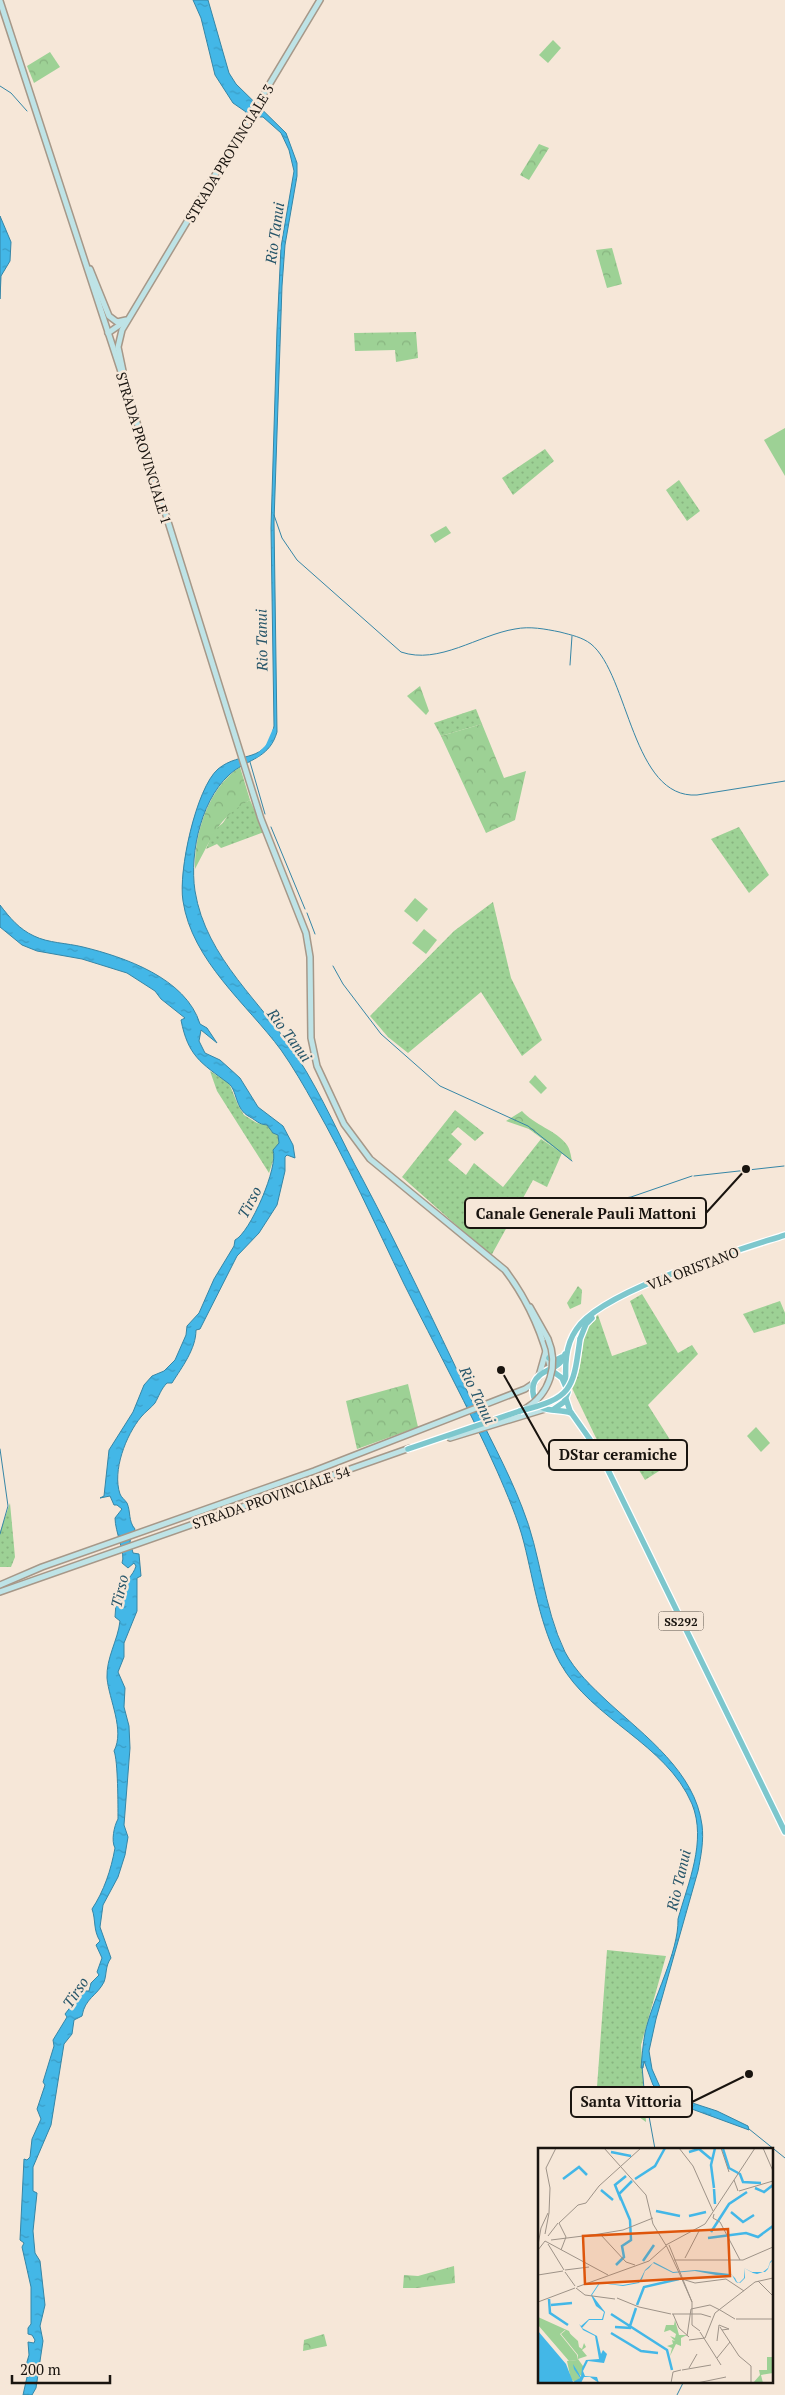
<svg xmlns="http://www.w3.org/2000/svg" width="785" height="2395" font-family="'PT Serif',serif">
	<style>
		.green { fill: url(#green-dots) }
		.forest { fill: url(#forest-crowns) }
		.pitch { fill: #9dd195 }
		.water { fill: url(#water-ripples); stroke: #3686a6 }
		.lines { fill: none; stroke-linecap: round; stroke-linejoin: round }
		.stream { stroke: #3686a6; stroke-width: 1 }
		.canal { stroke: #43b7e7; stroke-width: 3 }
		.secondary-casing { stroke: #a69889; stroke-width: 8 }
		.primary-casing { stroke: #fff; stroke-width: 8 }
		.secondary { stroke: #bee3e6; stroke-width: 5 }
		.primary { stroke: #7dc7cd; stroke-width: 5.5 }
		.secondary-bridge-casing { stroke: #a69889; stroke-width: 8; stroke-linecap: butt }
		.primary-bridge-casing { stroke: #fff; stroke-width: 8; stroke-linecap: butt }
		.secondary-bridge { stroke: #bee3e6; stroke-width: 5 }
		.primary-bridge { stroke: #7dc7cd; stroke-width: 5.5 }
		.labels { text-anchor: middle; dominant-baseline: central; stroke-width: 5; stroke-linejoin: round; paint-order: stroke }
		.shield { fill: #f6e7d8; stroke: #5b534b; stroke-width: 1 }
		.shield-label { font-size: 12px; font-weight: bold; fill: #19140f }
		.street-label { font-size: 14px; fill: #19140f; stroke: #f6e7d8 }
		.water-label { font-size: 15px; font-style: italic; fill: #265569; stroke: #f6e7d8 }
		.inset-river { fill: none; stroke: #43b7e7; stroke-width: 2.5 }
		.inset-road { fill: none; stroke: #9e9388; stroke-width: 1 }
		.view { fill: #de560c; fill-opacity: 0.15; stroke: #de560c; stroke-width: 2.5 }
		.inset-edge { fill: none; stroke: #19140f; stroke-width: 2.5 }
		.leader { fill: none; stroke: #19140f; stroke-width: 2 }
		.callout-dot { fill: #19140f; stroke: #f6e7d8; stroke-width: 2 }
		.callout { fill: #f6e7d8; stroke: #19140f; stroke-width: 2 }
		.callout-label { font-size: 15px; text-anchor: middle; font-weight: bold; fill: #19140f }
	</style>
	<defs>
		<pattern id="green-dots" width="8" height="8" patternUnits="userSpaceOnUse" patternTransform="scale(1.25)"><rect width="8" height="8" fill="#9dd195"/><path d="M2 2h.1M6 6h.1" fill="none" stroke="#87b37f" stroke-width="1.8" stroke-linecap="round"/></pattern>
		<pattern id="forest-crowns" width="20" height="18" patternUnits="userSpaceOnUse" patternTransform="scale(1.25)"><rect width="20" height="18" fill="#9dd195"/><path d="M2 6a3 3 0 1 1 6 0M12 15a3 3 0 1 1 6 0" fill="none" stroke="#87b37f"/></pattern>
		<pattern id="water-ripples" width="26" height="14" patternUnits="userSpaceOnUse" patternTransform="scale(1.25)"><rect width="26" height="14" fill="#43b7e7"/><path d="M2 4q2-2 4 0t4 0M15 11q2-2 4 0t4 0" fill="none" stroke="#3a9cc5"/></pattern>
	</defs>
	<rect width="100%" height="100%" fill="#f6e7d8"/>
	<g class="green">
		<polygon points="545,449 554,461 513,495 502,478"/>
		<polygon points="679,480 700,511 687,521 666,490"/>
		<polygon points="476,709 482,724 441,736 434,723"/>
		<polygon points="250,800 264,832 221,848 217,844 206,849 214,830 223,823 231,810"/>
		<polygon points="739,827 769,875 749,893 711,839"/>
		<polygon points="493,902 511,978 542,1040 522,1056 481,992 408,1053 388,1037 370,1016 454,931"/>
		<polygon points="210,1071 229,1083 238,1105 244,1115 257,1123 267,1125 273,1133 278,1135 279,1143 269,1173 217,1091"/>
		<polygon points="455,1110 484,1133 475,1141 458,1127 451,1134 462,1144 448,1160 466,1175 474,1163 503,1187 541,1139 562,1153 547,1187 533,1180 491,1256 402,1177"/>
		<polygon points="578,1286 582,1290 581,1304 570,1309 567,1303"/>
		<path d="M642,1294L678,1353L692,1345L698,1354L648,1405L681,1457L645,1480L631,1457L610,1467L572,1388C588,1361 575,1334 598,1315L612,1356L647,1344L630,1301Z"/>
		<polygon points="780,1301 785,1313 785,1324 754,1333 743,1314"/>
		<polygon points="10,1503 15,1557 11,1567 0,1567 0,1532"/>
		<polygon points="607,1950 666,1956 641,2045 646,2122 597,2087"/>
	</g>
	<g class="forest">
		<polygon points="50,52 60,67 34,83 27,66"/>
		<polygon points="539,144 549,148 529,180 520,175"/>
		<polygon points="612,248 622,284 607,288 596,250"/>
		<polygon points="416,332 418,358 396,362 395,350 355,351 354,333"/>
		<polygon points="420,686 429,711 426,715 407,696"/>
		<polygon points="482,724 504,778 526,771 515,820 486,833 441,736"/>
		<path d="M240,767L250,800C217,818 212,838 195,869C194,833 209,787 240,767Z"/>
		<path d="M522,1111C534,1125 556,1130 567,1145C570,1149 571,1156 572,1161L529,1129L506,1121Z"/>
		<polygon points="408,1384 418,1427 357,1449 346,1401"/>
		<polygon points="454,2266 455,2283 417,2288 403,2288 404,2275 418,2276"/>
		<polygon points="324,2334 327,2346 303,2351 304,2340"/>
	</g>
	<g class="pitch">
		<polygon points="553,40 561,48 548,63 539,55"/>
		<polygon points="785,428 785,476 764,440"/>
		<polygon points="446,526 451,533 435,543 430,535"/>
		<polygon points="415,898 428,909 417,922 404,911"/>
		<polygon points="424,929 437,940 426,954 412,943"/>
		<polygon points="535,1075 547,1088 541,1094 529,1082"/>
		<polygon points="756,1427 770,1443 761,1452 747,1436"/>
	</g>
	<g class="water">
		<path d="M193,0H208L229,73L236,84L286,133L297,163V176L285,245L282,286L274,522L277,732C270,756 253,758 235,770C202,794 189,852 195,891C206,959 263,1003 298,1058C323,1097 341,1140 363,1180C400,1250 434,1322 468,1393C486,1431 507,1468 522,1507C541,1553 543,1607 565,1652C575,1671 592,1687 608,1702C645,1736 695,1772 702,1825C704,1840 701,1856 698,1871L656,2019L649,2051L652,2069L660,2087L671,2096L717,2111L748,2126L749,2130L670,2101L653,2085L644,2061L643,2068H641C642,2056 643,2044 645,2033C652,2000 679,1952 678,1919C688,1883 707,1841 692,1804C666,1743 592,1720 560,1663C540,1626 534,1583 524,1543C518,1519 507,1494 497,1471C469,1408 435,1346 404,1284C375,1224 347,1162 314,1104C304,1086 293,1067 281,1050C247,1004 192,961 183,901C178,872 196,788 218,769C241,750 267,765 274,726L271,528L277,330L281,247L294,171L289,150L281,133L263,117H247L246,112L233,103L215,75L201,18Z"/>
		<polygon points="0,216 11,242 10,261 1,276 0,299"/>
		<path d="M0,905C10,918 19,929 34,936C48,943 67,943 83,947C124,957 186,978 200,1024L207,1028L217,1043L201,1030L199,1041L205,1053L220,1060L229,1068L240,1078L258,1107L283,1126L293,1145L295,1158L287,1155L285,1157V1171L277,1205L259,1233L237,1256L200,1329L196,1330C196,1349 182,1367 172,1383H167C161,1389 159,1396 155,1403C151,1408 145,1412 141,1417C126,1435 112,1471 120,1494C121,1497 125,1500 127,1503C131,1512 128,1521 135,1529L130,1541L133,1553L139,1554L141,1576L137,1578V1611L124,1643V1657L118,1672L125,1688L124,1707L129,1726L130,1748L124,1825L128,1837L125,1855L118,1877L103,1905L100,1927L111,1958C105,1966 107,1974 104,1982C97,1996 85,1998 82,2016L74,2020L72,2034L64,2044L51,2125L33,2167V2191L37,2193L33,2231L35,2253L40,2261L45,2305L40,2326L43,2341L36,2388L32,2395H23L27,2377L24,2372L29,2355L28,2342L34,2343L35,2340L32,2335L28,2334V2328L31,2324V2287L22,2247L24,2243L20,2240L24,2159L27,2160L30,2157L32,2139L41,2119L37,2109L45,2085L43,2082L54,2046L53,2040L67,2017L65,2014L83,1991H89L91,1983L99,1975L97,1972L102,1958L96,1945L100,1941C93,1930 96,1920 92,1909C104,1891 111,1870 115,1848C111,1841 114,1826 118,1819C118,1806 118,1760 114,1751C125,1730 109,1700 107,1678C106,1658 118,1640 120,1621L115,1617L116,1603L122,1593L120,1590C125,1581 133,1576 136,1566L134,1563L128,1568L122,1563C126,1554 115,1532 115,1518L122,1509L117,1505H114L110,1496L100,1498L104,1496L109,1450L133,1412L144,1385L152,1376L164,1371L175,1360L186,1335L187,1326L199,1313L214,1279L234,1246L235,1240C250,1233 279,1166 273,1150L279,1143L278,1135L273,1133L267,1125C258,1124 257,1121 250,1117C234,1109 238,1090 228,1083C201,1063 188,1056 181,1020L185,1018L161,999L155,991L127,973L82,959L37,951L22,945L0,927Z"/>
	</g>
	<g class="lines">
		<g class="stream">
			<polyline points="0,86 11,93 27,111"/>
			<path d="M274,515L282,538L297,560L401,652C439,665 478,635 515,629C530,626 545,629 560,632C571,635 582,637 591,644C629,675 632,799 697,795L785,781"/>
			<polyline points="570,665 572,636"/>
			<polyline points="250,762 265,814"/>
			<polyline points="271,827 305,909"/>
			<polyline points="307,913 315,934"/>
			<polyline points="333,966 343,984 381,1034 440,1086 528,1126 572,1161"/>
			<polyline points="694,1176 784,1166"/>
			<polyline points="593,1203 631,1197 692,1176"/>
			<polyline points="0,1449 8,1506 0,1534"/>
			<polyline points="642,2066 644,2089 655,2149"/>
			<polyline points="749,2129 785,2158"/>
			<polyline points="677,2395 684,2381"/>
		</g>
		<polyline class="canal" points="257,756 267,746 274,730"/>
		<defs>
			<g id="secondary">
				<path d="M0,1L124,381L261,819L306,933L310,957L311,1038L317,1066L344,1124L370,1159L505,1270C527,1299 543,1335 551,1370"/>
				<polyline points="90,269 109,316 117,322 126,320"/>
				<polyline points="108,333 124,322"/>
				<polyline points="123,371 118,347 122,330 320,0"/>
				<polyline points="530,1307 548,1339"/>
				<polyline points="539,1376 546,1351"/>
				<polyline points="450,1438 545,1409"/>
				<polyline points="0,1585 42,1567 314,1471 525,1389 534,1383"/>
				<polyline points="0,1592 410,1448"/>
			</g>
			<g id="primary">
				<polyline points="580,1339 586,1324 592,1318"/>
				<path d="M565,1354C561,1368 549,1367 539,1376C530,1383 531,1400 541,1407C550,1412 562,1409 571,1413"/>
				<polyline points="549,1358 554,1361 562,1357"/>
				<polyline points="551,1370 562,1378 568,1392 564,1402 554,1409"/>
				<path d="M566,1385C565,1366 565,1346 576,1330C600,1291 739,1250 785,1235"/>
				<polyline points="566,1399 570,1411 589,1438 607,1468 785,1832"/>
				<polyline points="408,1449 520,1411"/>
			</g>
		</defs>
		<use href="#secondary" class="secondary-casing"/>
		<use href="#primary" class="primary-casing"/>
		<use href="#secondary" class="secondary"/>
		<use href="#primary" class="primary"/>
		<defs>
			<path id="secondary-bridge" d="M525,1409C550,1394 559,1365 548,1339"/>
			<path id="primary-bridge" d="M520,1411C573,1398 573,1389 580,1339"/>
		</defs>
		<use href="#secondary-bridge" class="secondary-bridge-casing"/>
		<use href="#primary-bridge" class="primary-bridge-casing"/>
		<use href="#secondary-bridge" class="secondary-bridge"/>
		<use href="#primary-bridge" class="primary-bridge"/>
	</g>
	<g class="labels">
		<rect class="shield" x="658.5" y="1611.5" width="45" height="19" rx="4"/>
		<g class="shield-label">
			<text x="681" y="1621">SS292</text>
		</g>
		<g class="street-label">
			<text transform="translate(229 153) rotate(-59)">STRADA PROVINCIALE 3</text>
			<text transform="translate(144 448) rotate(73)">STRADA PROVINCIALE 1</text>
			<text transform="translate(693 1268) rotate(-21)">VIA ORISTANO</text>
			<text transform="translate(271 1497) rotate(-19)">STRADA PROVINCIALE 54</text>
		</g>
		<g class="water-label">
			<text transform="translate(274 233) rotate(-82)">Rio Tanui</text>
			<text transform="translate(261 640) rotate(-91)">Rio Tanui</text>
			<text transform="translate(290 1035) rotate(53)">Rio Tanui</text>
			<text transform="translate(249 1202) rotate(-62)">Tirso</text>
			<text transform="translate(478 1395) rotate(64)">Rio Tanui</text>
			<text transform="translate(119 1591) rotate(-77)">Tirso</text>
			<text transform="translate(678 1880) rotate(-77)">Rio Tanui</text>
			<text transform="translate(75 1992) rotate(-56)">Tirso</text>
		</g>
	</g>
	<g transform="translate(538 2148)">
		<rect width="235" height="235" fill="#f6e7d8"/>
		<path d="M137,172L141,187H149L143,190V198L138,196L132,208L134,200L129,198L135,196L134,192L137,193L132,188L137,190L138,186L132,182L126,184L128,177H136ZM28,182L40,193L41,199L44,201L46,195L48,199L44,202L49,208L40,211L45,218V229L39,225L42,230L39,234L33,232L29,213L39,212L40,207L23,186ZM229,209H235V225L223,227L225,235H215L222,227L221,222H229Z" fill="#9dd195"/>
		<path d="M0,169L31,183L34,190L27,182L22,186L39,207V212L31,213L0,177Z" fill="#9dd195"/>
		<path d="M235,111V112L232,115L230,121L227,124H225L219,126L215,125L206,120L207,130L202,135H200L198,134L194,127H178L157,123L135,125L115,115L111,120L107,123L104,131L101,135L85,138L62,135L54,147L67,164L65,172H51L44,180L59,188L63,206L65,202L69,206L66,215L50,213L45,223L47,228L59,229L61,235L52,229H46L43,235H0V183L28,216L35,234L42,230L36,221L35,216L43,229L44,220L48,212L61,211L57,188L45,182L41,176L43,178L51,171H64L66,164L58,158L53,147L61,135L85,137L101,134L107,122L116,114L135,124L158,122L192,126L194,127L197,130L199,134L201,135L206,130V120L214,124H225L230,120L232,114Z" fill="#43b7e7"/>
		<path class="inset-river" d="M185,1L191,20L202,26L205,34L223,35M73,4L93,8M151,4L161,1L173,11M25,31L41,19L49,27M97,31L117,18L127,0M176,40L173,17L177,0M217,40L226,44L235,37M176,41L177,56M63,42L75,52M83,52L77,37L88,28M118,63L142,68M193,64L205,74L216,67M151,68L168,64M173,84L191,56L209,44M170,90L208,85L220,89L235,78M105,113L116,97M78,117L86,109L84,98L93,92L92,72L81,46L94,33M11,151L12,165L30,177M13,157L34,155M99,157L106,139L141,131M73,166L129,202L134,222M92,178L98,160M77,179L93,180M73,185L103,203L120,205"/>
		<path class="inset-road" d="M66,0L108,47L115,76L129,99M141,0L155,18L175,63M183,0L191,24M225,0L235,23M200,43L196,32L217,0M201,43L235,33M11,65L12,40L8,20L18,0M176,66L175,70L182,74L202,112M21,75L40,57L48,55L61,38L103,0M21,75L28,89L23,102M7,86L11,65M61,86L85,82L115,70M62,86L88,114L97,117M10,88L20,75M13,92L61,86M10,96L26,122M0,97L3,80L10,65M128,97L167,76L196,32M129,99L143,129L154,154L131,97M0,102L7,93L70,127M147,110L162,81M136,112H205L235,99M27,122L51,119M27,124L37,138M0,127L25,123M144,131L157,135L188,131L206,143M220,133L235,148M39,139L111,113L128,98M38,140L47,147L77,151M79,150L101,159L133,166M0,154L37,140M154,154V177L162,183M182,162L197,171M134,166H163L173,169M135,166L141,180L151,189M198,171H235M181,177L191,181L184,182M182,179L201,208L213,218V234M162,184L183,217M149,188L153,161L172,157L182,162M167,190L177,165L217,134L235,130M151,192L167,190M179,193L181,177M179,210L192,194M151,220L159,206M144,222L173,217M133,235L135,224L143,222M159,235L188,229"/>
		<path class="view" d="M190,81L192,128L47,136L45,88Z"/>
		<rect width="235" height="235" class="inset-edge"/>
	</g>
	<path class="leader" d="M746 1169L706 1213M501 1370L549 1455M749 2074L692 2102"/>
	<g class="callout-dot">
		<circle cx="746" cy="1169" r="5"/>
		<circle cx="501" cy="1370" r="5"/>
		<circle cx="749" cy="2074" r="5"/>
	</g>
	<g class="callout">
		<rect x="465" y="1198" width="241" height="30" rx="5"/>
		<rect x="549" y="1440" width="138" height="30" rx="5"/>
		<rect x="571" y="2087" width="121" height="30" rx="5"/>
	</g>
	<g class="callout-label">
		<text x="586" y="1219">Canale Generale Pauli Mattoni</text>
		<text x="618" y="1460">DStar ceramiche</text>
		<text x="631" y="2107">Santa Vittoria</text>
	</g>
	<path d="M12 2375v8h98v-8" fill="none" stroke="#19140f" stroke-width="2.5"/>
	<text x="20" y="2375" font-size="15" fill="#19140f" stroke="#f6e7d8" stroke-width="4" paint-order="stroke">200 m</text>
</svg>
